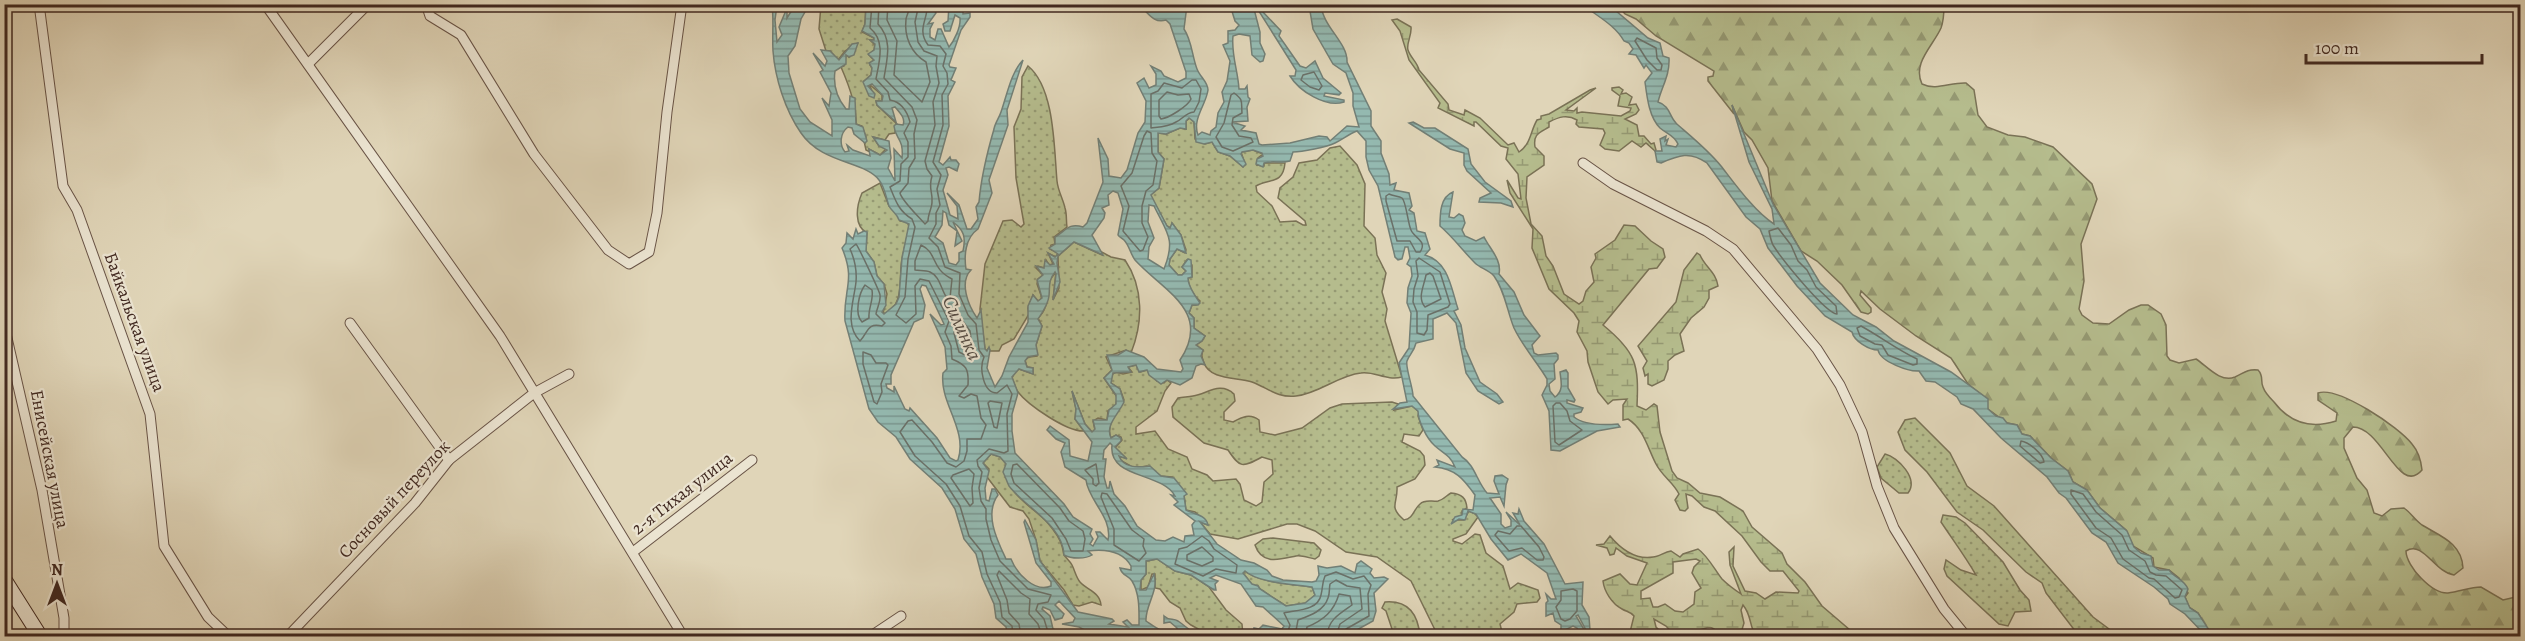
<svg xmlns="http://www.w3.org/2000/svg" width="2525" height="641" font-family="Alegreya,serif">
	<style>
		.grass { fill: url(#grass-dots); stroke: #7a7256; stroke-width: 1.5 }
		.forest { fill: url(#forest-firs); stroke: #7a7256; stroke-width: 1.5 }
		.wetland { fill: url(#wetland-marsh); stroke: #7a7256; stroke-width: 1.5; fill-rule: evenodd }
		.water { fill: url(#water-rules); stroke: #727f76; stroke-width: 1.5; fill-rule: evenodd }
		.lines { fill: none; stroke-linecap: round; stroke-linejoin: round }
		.shore { stroke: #6a7068; stroke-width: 1.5 }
		.street-casing { stroke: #685346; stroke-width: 11 }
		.secondary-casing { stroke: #402820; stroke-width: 16 }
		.street { stroke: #ebe4d1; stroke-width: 9 }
		.secondary { stroke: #ebe4d1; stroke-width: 14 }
		.labels { text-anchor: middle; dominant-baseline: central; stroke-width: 4.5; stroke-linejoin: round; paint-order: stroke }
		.street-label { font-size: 18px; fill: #402820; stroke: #ebe4d1 }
		.water-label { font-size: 20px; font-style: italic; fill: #554c44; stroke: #ebe4d1 }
	</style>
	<defs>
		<pattern id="grass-dots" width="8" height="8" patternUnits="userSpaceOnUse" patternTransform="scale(1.5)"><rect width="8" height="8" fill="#b5bc8d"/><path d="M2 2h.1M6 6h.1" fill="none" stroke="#959973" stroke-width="1.8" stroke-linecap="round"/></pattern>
		<pattern id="forest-firs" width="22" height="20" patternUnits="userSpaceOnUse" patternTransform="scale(1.5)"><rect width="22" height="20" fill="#b5bc8d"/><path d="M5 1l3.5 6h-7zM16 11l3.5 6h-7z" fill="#959973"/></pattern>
		<pattern id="wetland-marsh" width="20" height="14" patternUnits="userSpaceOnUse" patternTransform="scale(1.5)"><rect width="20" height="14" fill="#b5bc8d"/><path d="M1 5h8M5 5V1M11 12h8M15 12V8" fill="none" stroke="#959973"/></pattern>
		<pattern id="water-rules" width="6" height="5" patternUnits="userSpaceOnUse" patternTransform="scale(1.5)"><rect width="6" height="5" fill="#94b9b0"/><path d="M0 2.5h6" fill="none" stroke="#7a968f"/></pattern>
	</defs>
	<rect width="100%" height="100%" fill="#e0d5b8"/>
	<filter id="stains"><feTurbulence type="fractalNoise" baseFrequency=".00333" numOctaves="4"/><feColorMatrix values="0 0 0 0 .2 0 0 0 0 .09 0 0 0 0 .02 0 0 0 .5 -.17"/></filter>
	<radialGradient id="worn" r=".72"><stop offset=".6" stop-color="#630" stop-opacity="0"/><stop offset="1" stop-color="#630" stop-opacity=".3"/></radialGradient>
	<g class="grass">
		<path d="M821,5H866L865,24L862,32L874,38V40H870L875,45L874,50L869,55L874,60L870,65L872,68L871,75L864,81L872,91L869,84L882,95V101H876L877,105L898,125L896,124L895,133L889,134L885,140L873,137L879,146L887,148L880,155L869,149L870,152L866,150L864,141L865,143L866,137L862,126L856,124C857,107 848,83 841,67L844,66L846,55L849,57L858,43L845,51L838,60L830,51H826L819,29Z"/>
		<path d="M1028,66C1055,88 1054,149 1057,181C1058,191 1063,199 1065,208C1067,214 1066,221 1067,227L1054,237L1055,244L1051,245L1050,249L1058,253L1056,257L1048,253L1053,264L1049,265L1046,260L1044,268L1038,266L1036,268L1043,275L1038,279L1037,284L1042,298L1038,301L1033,295L1028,308L1029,314L1014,339L1002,345L999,351H990L989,348L986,351L985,349L980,309L985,264L1003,221L1012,220L1021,227L1024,224L1016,178L1014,127L1021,109L1022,77Z"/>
		<path d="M1190,118L1194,122L1195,139L1205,144L1212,142L1218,152L1230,156L1243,167L1245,164L1241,152L1253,150L1263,154L1258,158L1257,165L1264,166V163H1285C1283,185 1269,178 1256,186L1257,192L1272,206L1280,222L1296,221L1303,225H1306L1305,221L1278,198L1280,188L1293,177L1299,163L1317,160L1330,148L1340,146L1357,165L1365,184L1364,226L1375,238L1377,255L1386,273L1382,292L1387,309L1385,321L1402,377C1386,381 1375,371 1361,373C1339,375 1318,394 1296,396C1277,398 1268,388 1252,382C1237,377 1210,380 1204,363C1202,357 1201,356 1203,350L1196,345L1202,341L1205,336L1194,328V318L1189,313L1192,305H1196L1200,301C1193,295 1188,286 1188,278L1192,277V265L1187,260L1182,267L1186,271L1182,275H1178L1169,265L1170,259L1177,249L1185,253L1186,250L1181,235L1172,223L1171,228L1167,226L1151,197V194L1159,188L1164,159L1158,152V133L1166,134L1180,128L1186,129V121Z"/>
		<path d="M880,183L889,206L897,214L900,221L907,222L909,226C907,238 904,248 902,259C898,278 906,306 883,314L887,294L884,284L877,276L874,262L866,251L867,233C854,226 856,207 862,193Z"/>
		<path d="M1074,242L1102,255L1100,251L1111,257L1125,260C1144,288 1143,323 1131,353L1126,350L1106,357L1112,370L1104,378L1117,397L1116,405L1108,411L1107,420L1098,418L1093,421L1095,430L1092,432L1085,424L1072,391L1076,409L1075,419L1084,431C1067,432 1028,405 1018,392C1015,388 1014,382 1012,378L1015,372L1019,369L1033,374V368L1027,367L1025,360L1029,357L1037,356L1036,345L1042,326L1038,318C1048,309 1049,295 1048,282L1056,272L1053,300L1059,288L1058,256Z"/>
		<path d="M1136,365L1140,372L1147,370L1157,381L1164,383L1167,380L1171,383L1165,391L1157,411L1136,427V434L1155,431L1168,449L1187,457L1192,469L1207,475L1213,481L1236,479L1240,484L1244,500L1256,506L1262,502L1264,482L1273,474L1272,460L1262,457C1242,468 1240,468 1228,450L1204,443L1173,417L1172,407L1178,398C1183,397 1188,397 1193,396C1207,394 1220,381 1234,394L1235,401L1224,412V420L1233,422C1242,417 1250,413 1259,420L1260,432L1275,435L1302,428L1330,408L1342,404L1392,402L1398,404L1394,410L1412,406L1419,412L1418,416L1423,430L1419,436L1404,434L1402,442L1420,451L1424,456L1425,465L1415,479L1397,487C1398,504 1388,506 1404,520C1414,518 1413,510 1420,504C1425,499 1432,502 1438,501C1443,500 1447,495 1451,493C1462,494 1466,498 1467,508L1462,511V515L1452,520H1464L1469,511L1474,513L1478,517L1466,534L1453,539V541L1462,544L1475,534L1480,535L1486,553L1503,566L1510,589L1518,583L1538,590L1540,598L1537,602L1517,604L1514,612L1500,624L1503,636H1438L1411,581L1377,557L1346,552L1315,531L1297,524H1287L1238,539L1210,534L1200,522L1208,525L1195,512L1186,510L1184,495L1172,477L1161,476L1147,466L1134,468L1120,460L1119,456L1126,458L1115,448L1122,440L1121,437L1116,435L1111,438C1105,425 1118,412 1124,400L1120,389L1111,383V375L1116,372L1123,374L1132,372L1128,367Z"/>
		<polygon points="1915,418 1950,453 1967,486 1994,506 2093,617 2109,629 2112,636 2079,636 2046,593 2042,583 2026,572 1983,530 1957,512 1927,472 1905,450 1898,432 1905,420"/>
		<path d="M991,454L1001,457L1007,465C1000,490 1033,507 1047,522C1053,529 1060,538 1062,546C1063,549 1063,552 1064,555C1066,558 1070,561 1072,565C1075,571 1076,577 1080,582C1087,590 1100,592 1101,605L1092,602L1079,606L1073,605L1064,590L1040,561L1036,540L1029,519L1023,511L1010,507L987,477L989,469L983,463Z"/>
		<path d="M1885,454C1898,457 1919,479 1908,493H1899L1881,478L1877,467Z"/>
		<path d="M1943,515L1956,517L1965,523L2003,562L2020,590L2029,600L2031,611L2015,612L2008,626L1999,624L1947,576L1944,569L1946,560L1961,570L1976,575C1965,556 1953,540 1941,522Z"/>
		<path d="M1273,538L1314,543L1321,550L1319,556L1315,559C1309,558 1302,555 1296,556C1281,559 1262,566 1255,545L1263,539Z"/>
		<polygon points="1157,559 1175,571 1191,575 1209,587 1226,610 1242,624 1243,636 1209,635 1191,625 1186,621 1180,608 1170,602 1160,589 1155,588 1155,574 1152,574 1148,587 1141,590 1141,580 1146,574 1146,561"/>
		<path d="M1245,571C1259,583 1293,584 1312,587L1315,595L1306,603L1286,606L1260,589L1258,586L1252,585L1243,573Z"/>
		<path d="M1385,602C1409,600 1418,615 1420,636H1390L1393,632L1386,611L1382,608Z"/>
	</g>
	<path class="forest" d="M1617,5H1944C1944,13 1944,20 1941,28C1933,46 1912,63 1922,84C1936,91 1951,82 1966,83L1974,90L1978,115L1987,127L2008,135L2025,137L2053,147L2092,184L2097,199L2081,244L2084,281L2079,309L2082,315L2093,323L2109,324L2129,310L2141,305H2148L2161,314L2166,325L2167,356L2170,360L2179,363L2196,359C2207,366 2220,383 2235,377C2244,373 2246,369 2258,370C2264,376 2260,380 2263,387C2265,393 2270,398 2274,402C2290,423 2311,429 2336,421L2337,413L2318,400V393C2338,386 2399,427 2412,444C2418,451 2421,460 2422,470C2399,497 2382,427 2353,427L2344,438V448L2357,478L2367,490L2374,513L2382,516L2391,509L2404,508C2411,513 2415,520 2422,525C2440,536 2462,543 2463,568L2454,575C2434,572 2423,540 2406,551C2406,566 2432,594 2448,593C2459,592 2470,587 2481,587L2503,600L2520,596V636H2222L2220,631L2208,630L2198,613L2189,607L2185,597L2188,593L2179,578L2169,570L2154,567L2153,558L2133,546L2126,530L2100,508L2087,490L2073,482L2068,471L2051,458L2030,436L2022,434L2017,425L2007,423L1988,409L1983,396L1968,384L1951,358L1916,336L1880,309L1861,291L1860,295L1871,308V312L1868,314L1861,312L1842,285L1817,261L1801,251L1772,201L1768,168L1752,140L1744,132L1732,105L1734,114L1708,81V77L1713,76L1714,71L1656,36L1636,19L1625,14Z"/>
	<g class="wetland">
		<path d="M1397,19L1411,27C1412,35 1406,44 1408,50C1410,57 1418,63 1419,70L1448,104L1449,110L1464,115L1465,110L1480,118L1508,145L1514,143L1519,152C1531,144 1530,132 1537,120L1541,119V116L1549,114L1590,90L1596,88L1566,110L1574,111L1577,108V113L1582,112L1621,116L1630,111L1631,108L1618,106L1620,96L1612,90V88L1619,87L1623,90L1621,94L1626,93L1632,97L1629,105L1636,104L1639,110L1636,114L1625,119L1637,125L1639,136H1644L1651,144L1654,143L1656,150L1655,151L1646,143L1641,147L1632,141L1619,151L1605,149L1600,145L1605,133L1603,129L1579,127L1576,124L1577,120C1567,114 1559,117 1549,122V127C1539,133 1533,134 1535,147L1544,156V165L1527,177L1526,198L1531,224L1542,236L1546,256L1553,266L1564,294L1579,304L1583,301L1586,291L1594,282L1591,267L1596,258L1595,254L1615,240L1624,225L1635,226L1651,241L1663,249L1665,257L1657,268L1649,269L1603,325C1636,352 1639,364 1637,406L1646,410L1654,404L1657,406L1660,432L1672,471L1677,478L1688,483L1700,493L1720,497L1743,511L1752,527L1782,553L1787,564L1805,582L1822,606L1857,636H1756C1749,626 1752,616 1743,605L1741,610L1744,623L1740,636H1721C1709,621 1708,630 1693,631L1690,636H1675L1666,626L1654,619L1656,627L1665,636H1629L1634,616C1630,611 1627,612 1622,609C1612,604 1604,591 1603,581L1620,574L1630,584L1637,585L1647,563L1627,556L1616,548L1614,554L1610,555L1607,548L1596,545L1604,544L1610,536C1620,548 1635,560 1653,557C1659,557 1664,552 1671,551L1680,557L1683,554L1698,549C1707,555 1715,570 1722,579C1727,584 1735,590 1741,594L1730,565L1729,552L1734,547L1733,566L1745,591L1756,593L1765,599L1776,592L1798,593L1799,591L1783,571H1770L1761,562L1742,536L1715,511L1704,507L1692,496L1686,494L1688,508L1685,511L1680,510L1675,500L1679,494C1673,482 1662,476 1656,464C1648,449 1644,429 1628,419L1623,420V405L1627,399L1613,400L1608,404L1598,392L1588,362L1587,351L1577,332L1579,321L1574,313L1549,289L1532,248L1533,229L1510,193L1507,180L1518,198L1521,199L1518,174L1506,159L1508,148L1501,146L1476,122H1474V126L1438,108L1440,103L1409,60L1400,31L1392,20ZM1696,559L1700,561L1694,567L1692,573L1701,588L1695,592L1694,604L1683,612L1675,611L1665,604L1658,607H1653L1650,598L1641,599V591L1673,573V562Z"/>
		<path d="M1697,253L1700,255C1705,267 1716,272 1718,286L1709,290V298L1704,307L1691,318L1680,334L1684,351L1675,355L1668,361V369L1664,380L1652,386L1648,384V374L1645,376L1643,368L1647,361L1638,346L1676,302L1684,270Z"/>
	</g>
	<g class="water">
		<path d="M772,5H777L775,20L777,42L782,35L779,27L787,8V18L795,5H809L801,19L795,46L788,56L789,73L800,109L810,122L832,136V120L822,98L829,106L831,93L820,72L823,70L813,53L825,66L827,61L821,50L830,51L839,60L852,44L858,43L854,55L849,57L846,55V64L835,71C833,85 837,98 846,109H849L850,96L855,98L856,124L863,127L867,141L865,143L854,134L852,128L848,127C840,133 839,145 845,152L849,151L847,145L853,150L870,156L869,149L880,155L887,150L879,146L873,137L889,141L891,158L888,168L895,181L894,149L902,158C904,138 895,139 894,126L896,124L903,125C906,118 899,112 895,107L892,108L896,122L877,105L876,101H882L883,96L872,84L868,86L875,94L874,98L869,96L863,82L871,75L872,68L869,63L874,60L868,54L874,50L875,44L870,40H874V38L862,31L865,24L866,5H932L936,13L928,24L933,23L930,29V37L935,40L938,29H941L949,47C954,41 961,27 960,18L955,15L950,31H945L943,24L948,21L949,5H957V11L963,10V14L970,13V17L961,30L949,65L950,67L956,68L951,80L955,82L948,96L949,126L939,162L943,165L950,157L951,160H956L959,164L957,171L949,167L946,168L948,175L943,190L950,215L958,219L957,206L947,193L959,205L967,229H971L978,219L976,207L979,202C981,178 987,153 994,129C995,123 999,118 1001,112C1007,95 1011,72 1023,60L1007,110L1008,125L989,180L992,193L978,229C965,238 964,256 966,269L971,270C959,282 968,305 977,318L981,310L985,349L987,351L989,347L990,350L987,368L995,387L1002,376L1009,357L1028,322V306L1033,295L1038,301L1042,298L1037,280L1043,275L1036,266L1044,268L1045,260L1050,265L1054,264L1048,253L1055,257L1058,254L1049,248L1055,244V237C1065,232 1068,222 1083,227L1087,223L1103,182L1098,138L1108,159L1109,176L1121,178L1127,170L1138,133L1145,122L1146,101L1137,83L1144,78L1149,88L1156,85V74L1151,66L1161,71L1164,76L1178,82L1186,78V72L1170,24L1166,20C1153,24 1148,12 1139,5H1187L1184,29C1192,41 1192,56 1197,69C1200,77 1208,82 1208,90C1206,105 1192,119 1198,135L1202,132L1210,135L1211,131L1216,127L1218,113L1224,102L1222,92L1227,81L1230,61L1223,45L1228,43V31L1235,30L1239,25L1235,21L1230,5H1253L1260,32V43L1265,54L1263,61L1260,62L1252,55L1250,36L1239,34L1233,36C1231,54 1238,71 1239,89H1245L1247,86L1248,97L1250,99L1247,107L1248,121L1232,122L1245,126L1241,130L1256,133L1259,144L1262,145L1290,143L1319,136L1327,137L1330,141L1347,126L1359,127L1353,106V93L1346,73L1333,64L1313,29L1309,5H1321C1323,27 1348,43 1347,62L1371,111V126L1381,141V153L1389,174L1390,185L1396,183L1394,190L1409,193L1412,206L1409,210L1414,213L1417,231L1425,233L1430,249L1425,255C1449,262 1451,288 1458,309L1454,311L1461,325L1465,348L1480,382L1497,394L1503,402L1499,404L1478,391L1466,373L1456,323L1447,313L1433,319V339L1416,343C1414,352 1409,355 1407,361C1405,367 1413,387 1413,396L1462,457C1475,465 1477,482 1487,493L1499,494L1494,481L1495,476L1502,475L1508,479L1506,485L1504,506L1500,497L1490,498L1501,514V524L1505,528L1511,526V520L1506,512L1520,525L1513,513L1518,514L1519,509L1524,521L1544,544L1565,584L1583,582L1582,605L1589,617L1590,630H1586L1578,615L1576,616L1586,633L1595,631L1596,634L1592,636H1581L1577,628L1573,626L1561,632V625L1555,621L1553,613L1546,616V603L1548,601L1546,594L1551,599H1556L1547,573L1521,554L1508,560L1491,539L1476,514L1468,511L1465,520L1459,519L1451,524L1455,517L1462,515L1463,509L1473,510L1475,495C1463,478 1455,469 1435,467L1439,465L1437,460L1455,467C1450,455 1444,454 1435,446C1426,438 1418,420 1418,411L1412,406L1393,409L1400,403L1407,402L1399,363L1409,348L1411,313L1407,303L1408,288L1412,276L1411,267L1407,264L1410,258L1408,247H1405L1402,259L1398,260L1395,257L1378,186L1369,170L1366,157V141L1357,131C1349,134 1343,139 1335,143C1327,147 1302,152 1293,152L1290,161C1281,164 1274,160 1264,163L1263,167L1256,164L1257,159L1263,156L1262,153L1253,150L1242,152L1241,154L1246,164L1243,167L1230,156L1218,152L1212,142L1204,144L1196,142L1194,122L1189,118L1186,121V129L1180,128L1166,134L1158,133V152L1164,159L1159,188L1151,195L1167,226L1170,228L1172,223L1181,235L1186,253L1177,249L1170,259L1169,265L1178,275H1182L1186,271L1182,267L1188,259L1191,260L1192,277L1188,278C1188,286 1195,296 1200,303L1198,305H1192L1189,313L1194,318V328L1205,336L1202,341L1196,345L1203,350L1201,356L1205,365L1201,364L1196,366L1192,378L1180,385L1167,380L1161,384L1149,375L1147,370L1139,372L1136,365L1128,367L1131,372L1113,373L1111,383L1120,389L1124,402C1118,415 1105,425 1111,438L1116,435L1121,438V441L1115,447L1127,459L1119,456C1124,469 1139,467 1150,466L1161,476L1174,478L1187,494L1184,496L1186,510C1194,514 1206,515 1208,525L1200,522L1217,544L1241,560L1254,563L1267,570L1272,576L1283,580L1312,582L1316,581L1319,575L1318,566L1327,568L1341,566L1355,573L1357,564L1361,561L1372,569L1370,573L1374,578L1384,577L1388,579L1374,593L1376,611L1373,621L1346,636H1253L1254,628L1259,629L1263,625L1282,629L1284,626L1263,607L1256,606L1241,584L1216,575L1210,578L1218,581L1215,584L1216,590H1214L1191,575L1175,571L1157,559L1146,561V574L1141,580L1140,590H1146L1154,574C1159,592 1145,605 1146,621C1155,627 1162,634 1177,631V628L1170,622L1164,623V616C1169,621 1173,618 1178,621C1187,627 1192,634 1203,636H1109L1106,633L1092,634L1079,627L1062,624L1073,622L1075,618L1059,601L1055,605L1064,614L1062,618L1055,620L1050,610L1043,607L1042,609L1050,616L1053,629L1072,636H1008L1006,627L996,618L994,604L982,577L976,554L964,539L955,509L942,488L910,459L896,437L878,422L869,409L845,321C843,289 856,281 842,248L846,243L847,233L853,239L856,229L858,234L864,231L867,232L866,251L874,262L877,276L884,284L886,305L882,312L884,314L896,304L899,297L902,258L909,224L899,220C897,213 892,212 889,206C886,198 885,187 879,180C865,161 822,164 801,133C785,110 775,78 773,51C772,35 774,20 772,5ZM1113,191L1118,193L1123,209L1118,235C1119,237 1122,238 1124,240C1129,245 1131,255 1135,260C1162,290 1213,311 1180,360L1183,369L1181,372L1157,369L1144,357L1126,350L1118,355H1107L1112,370L1104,378L1116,395V404L1109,410L1107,420H1093L1095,429L1092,432L1085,424L1072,391L1076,409L1075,419L1092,442L1088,461L1070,456L1069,440L1050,426L1047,430L1056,439L1065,443L1061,452L1065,467L1086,480C1088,500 1113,518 1108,540L1100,532H1096L1098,537L1093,546L1090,544L1093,539L1090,534L1092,529L1073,517L1064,504L1015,453L1012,431V414L1018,393L1012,377L1019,369L1033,374V368L1027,367L1025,361L1028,357L1038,355L1036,345L1042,326L1038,319C1042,313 1048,305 1049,296C1050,286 1048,281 1055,272L1056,274L1053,300L1060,282L1057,263L1058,256L1074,242L1103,255L1092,235L1104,218L1105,213L1102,208L1109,205L1108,195ZM1149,205L1154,206C1167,233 1176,239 1164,269L1148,259L1149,247L1154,238L1148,222ZM943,211L946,213L949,225L957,231L955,246L962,241L953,222C964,230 966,237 963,251L959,253V261L956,265L949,263L943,243L935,237L942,225ZM922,285L926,286L944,324L941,325L930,314L945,347L947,369L943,373C939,403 968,429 958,460L956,461L950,458L937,438L910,408L909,411L905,409L894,386V392L887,388L886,384H891V375L914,322L923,318L925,305L920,289ZM1110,443L1112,445C1108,479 1162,472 1175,496L1171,495L1178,502L1174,505L1195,521L1192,525L1194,535L1185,536L1184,542L1173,537L1165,541L1156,540L1137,526L1125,506L1114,494L1110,481L1109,488H1107L1104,477L1106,459H1103L1104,450ZM991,454L1000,457L1006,464L1003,472C1005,476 1007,482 1009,486C1025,507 1063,525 1064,555C1071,559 1086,559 1092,555L1088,551C1104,549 1122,550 1131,566V570L1120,568C1122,576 1128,575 1132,581C1140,594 1139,611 1139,625H1132L1127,620L1123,622L1128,627L1109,624L1114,621L1112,619L1078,612L1040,561L1036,540L1025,520L1024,522L1036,563L1051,582V586C1035,593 1017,574 1011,559H1006C997,540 984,514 998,495L995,489H992L989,501L986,500L985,488L989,471L983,463ZM1245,571C1258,583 1293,584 1312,587L1315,595L1305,603L1286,606L1260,589L1258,586L1252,584L1243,573Z"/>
		<path d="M1255,5H1264L1267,7L1263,12L1281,31L1279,36L1300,66L1306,68L1315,61L1323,78L1341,93L1339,95L1325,93L1324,96L1344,100V102C1326,108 1299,91 1290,76H1295L1296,70Z"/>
		<path d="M1583,5H1609L1648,38L1660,43L1663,56L1669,58C1670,75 1662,86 1658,102C1671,106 1669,118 1678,125C1693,138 1709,151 1721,166C1735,184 1755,212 1774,224L1772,209L1749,162L1732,105L1773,204L1820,283L1853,315L1876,327L1894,341L1951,372L1988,399V409L1996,416L2003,418L2007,423L2017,425L2022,434L2030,436L2051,458L2068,471L2073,482L2087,490L2100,508L2127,531L2134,547L2141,553L2151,556L2153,566L2159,570H2169C2175,578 2184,579 2188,589L2185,597L2190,608L2198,613L2209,630H2219L2222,636H2206L2185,614L2170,604L2168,599L2154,587L2118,563L2106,542L2092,533L2066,498L2059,493L2047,477L2001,438L1973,409L1961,404L1957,397L1935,382L1926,381L1919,371C1910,372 1880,362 1878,350C1869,350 1854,341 1852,332L1825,316L1797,286L1768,248L1760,229L1746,217L1707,163C1690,151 1679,155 1661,163L1657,162L1655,151H1662L1660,139L1666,136L1665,141L1668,139L1666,145L1676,147L1678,144C1674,135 1667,134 1660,128C1649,117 1647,97 1645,82L1652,73L1646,65L1644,68L1636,55L1629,54L1633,49L1629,43L1624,41C1615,25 1597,16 1583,5Z"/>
		<polygon points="1413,122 1424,128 1435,128 1468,149 1471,164 1485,182 1511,201 1513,207 1501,203 1479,202 1480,198 1491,193 1467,171 1464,165 1464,153 1450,149 1409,123"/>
		<path d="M1453,192L1449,217L1454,218L1459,214L1463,216L1465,223L1462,230L1465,236L1476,241L1484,237C1490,249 1502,260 1499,274L1514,292L1524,315L1540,336L1532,345L1534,353L1538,355L1556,353L1558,355V359L1554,364L1555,379L1549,384L1550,391L1555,397C1564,391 1561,381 1560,372L1566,370L1568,373V388L1575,400L1574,402L1567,400V403L1583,408L1581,412L1574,414V417C1585,426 1605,425 1618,424L1620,427L1597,431L1560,451L1551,450L1549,411L1542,395L1547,385V379C1537,362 1523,347 1514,328C1507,311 1505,291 1494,276C1489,270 1480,268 1475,263C1463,251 1453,237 1440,226C1440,214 1440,197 1453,192Z"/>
	</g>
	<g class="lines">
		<g class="shore">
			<path d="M872,4L870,28C886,41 879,62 876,79L888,92L890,100C902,102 907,111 910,122L904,133L908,142V157L901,164L900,181L890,187C896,202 899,211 912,219L915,227L908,259L905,297L896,315L906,323L916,314L915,286L920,279L929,281L949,321L945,332L951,346L952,359C966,365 969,368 968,385L959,396L964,398L971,394L977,396L981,418L986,425L981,439H967V451L964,461L956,467L947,463L932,442L912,420L908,421L900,432L915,456L946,484L960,506L969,536L982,552L987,574L1000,602L1002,617L1012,626L1013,636"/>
			<path d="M879,4L878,24C893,40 887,59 884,78L912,107L917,120L914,134L915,158L909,168L908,183L900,193C902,201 919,217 925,224L928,221C928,214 932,208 932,202C933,192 928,189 932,176L927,169L925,161L935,125L933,102L939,83L936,66L937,56L924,51L918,42L915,22L919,4"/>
			<path d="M888,4L887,20L897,41L894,75L922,102L930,82L926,62C911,53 904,37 906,19C907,14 910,10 910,4"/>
			<path d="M927,4C929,18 916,29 928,45L940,46L946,54L943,66L947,73L948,84L942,95L943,125L933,162L941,175L937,189L940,205L936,213V224L929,238L938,247L945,267L960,273L959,294L968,315L976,324L979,350L984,357C979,368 983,393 997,393L1007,385L1012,394L1007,414L1008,451L1004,453L989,449L977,460L978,466L982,472L979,488L981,501L986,509V519L991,540L1000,561L1028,589L1051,595L1048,602L1038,604L1036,610L1044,619L1048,632L1057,636"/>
			<polygon points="1637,38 1656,48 1657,58 1662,65 1661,70 1657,70 1647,60 1635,41"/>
			<polygon points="1314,72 1322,86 1319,90 1310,87 1301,80 1303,75"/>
			<path d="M1192,80H1196L1201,89L1199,102L1194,112C1185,113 1183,119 1176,122C1168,127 1160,127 1151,128V94L1158,91L1164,83L1182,88Z"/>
			<path d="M1167,92L1178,95L1189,94L1191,99C1188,106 1169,118 1161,119L1159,116V100Z"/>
			<path d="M1234,93C1244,100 1241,102 1242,113L1233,118L1232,125L1239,136L1251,138L1253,142L1233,151L1222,147L1216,137L1224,123L1231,95Z"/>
			<polygon points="1147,131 1151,133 1152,153 1157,161 1153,185 1146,191 1142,206 1142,223 1148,237 1143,250 1140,251 1123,231 1129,206 1121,186 1132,173 1144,136"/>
			<path d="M1389,194C1393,196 1399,196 1402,198C1406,201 1408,224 1411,230C1414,238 1428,241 1420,252H1416L1410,241H1397L1386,201V196Z"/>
			<path d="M1778,228L1791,245L1798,261L1807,270L1816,287L1836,306L1837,314C1825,313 1781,258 1773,245C1771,241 1770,236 1769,231Z"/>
			<path d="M856,244C858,246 880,292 880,295C881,302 877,307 876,314L885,323L882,326C867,322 868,333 860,341C844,325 854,301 856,282C857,270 855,260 850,249Z"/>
			<path d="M921,245C938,253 930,268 952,279L950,298H947C941,290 940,276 930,272C925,270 919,271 915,270V261Z"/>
			<polygon points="1419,258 1440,272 1450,304 1448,307 1428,315 1427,330 1424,335 1417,333 1417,312 1413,302 1414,289 1418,276 1416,261"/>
			<path d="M1430,273L1433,276L1441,299L1425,307C1417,298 1424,286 1426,275Z"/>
			<path d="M865,285L872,290C874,300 868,308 869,318L862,322C854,314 859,293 865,285Z"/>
			<polygon points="958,319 962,320 970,331 973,355 971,358 959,352 954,333"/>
			<path d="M1861,326C1881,337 1896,349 1917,359V364L1913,365L1888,355L1882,345L1875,344L1860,336L1857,328Z"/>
			<polygon points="863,352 871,355 876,363 886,363 888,365 881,384 882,392 877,404 874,402 863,364"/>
			<polygon points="990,401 1002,403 997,428 994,427 988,403"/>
			<polygon points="1556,403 1560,403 1567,411 1570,421 1582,430 1559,445 1555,442 1553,406"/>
			<path d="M2021,441C2029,442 2043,454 2044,462L2040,463L2020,446Z"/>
			<polygon points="1017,464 1060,508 1069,521 1083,531 1085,539 1083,551 1071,551 1066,539 1052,518 1014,483 1011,474 1013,465"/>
			<polygon points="1096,464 1099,483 1096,486 1093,484 1093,479 1085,470"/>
			<polygon points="969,469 974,474 972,488 973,503 970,506 951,478 953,475"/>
			<polygon points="2071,490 2083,494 2096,512 2122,535 2129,550 2145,561 2150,572 2156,575 2166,576 2182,590 2179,597 2175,598 2154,579 2149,578 2123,559 2111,538 2096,528 2071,494"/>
			<polygon points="1102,493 1107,494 1132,530 1144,539 1143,546 1146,553 1139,561 1114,545 1114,529 1101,497"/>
			<polygon points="1517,526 1521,526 1539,547 1544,557 1543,560 1537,560 1522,548 1509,551 1495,535 1498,531 1510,534"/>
			<polygon points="1202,536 1209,541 1214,549 1237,565 1236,573 1216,569 1203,576 1175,564 1179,549 1187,547"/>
			<polygon points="1202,547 1213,557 1213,561 1202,566 1187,560 1187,555"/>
			<polygon points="1573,589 1577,591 1577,611 1570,619 1565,621 1561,619 1556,607 1561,600 1561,591"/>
			<polyline points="1021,636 1019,624 1009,613 1007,600 997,575 999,571 1021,593 1030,599 1029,614 1038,624 1042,636"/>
			<path d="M1259,636L1265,632L1281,635L1287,634L1290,625L1284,613C1295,610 1318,611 1321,595C1323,587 1322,583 1325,576L1336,572L1353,579L1364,576L1371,585L1368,594L1369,616L1346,629L1343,636"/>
			<path d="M1295,636L1298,620C1309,616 1324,611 1328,598C1330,593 1329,589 1330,584L1336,580L1347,586L1360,588L1362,609L1340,624L1336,636"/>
			<path d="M1305,636L1307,627C1324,620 1334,611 1339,594L1350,596L1352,605C1339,614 1328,620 1327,636"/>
		</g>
		<defs>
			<g id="street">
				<polyline points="39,4 63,186 77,210 150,414 164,546 208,617 228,636"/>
				<polyline points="265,4 500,336 683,636"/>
				<polyline points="426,4 430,16 461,35 534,154 608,250 629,264 649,252 657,213 667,112 682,4"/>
				<polyline points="308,64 368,4"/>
				<polyline points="1583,163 1613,184 1706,231 1733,249 1817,349 1840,385 1862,432 1877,486 1894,528 1944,609 1966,636"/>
				<polyline points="350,323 449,460"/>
				<polyline points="4,325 42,490 64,618 64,636"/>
				<polyline points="633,552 752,460"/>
				<polyline points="288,636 415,503 449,460 534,393 569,374"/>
				<polyline points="871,636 901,616"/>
			</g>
			<polyline id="secondary" points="4,579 40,636"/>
		</defs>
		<use href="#street" class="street-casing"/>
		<use href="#secondary" class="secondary-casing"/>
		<use href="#street" class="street"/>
		<use href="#secondary" class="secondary"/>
	</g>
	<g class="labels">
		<g class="street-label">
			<text transform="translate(135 322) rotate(70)">Байкальская улица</text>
			<text transform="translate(50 459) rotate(79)">Енисейская улица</text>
			<text transform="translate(682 493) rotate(-38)">2-я Тихая улица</text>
			<text transform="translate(394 499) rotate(-47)">Сосновый переулок</text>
		</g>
		<g class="water-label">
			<text transform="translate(962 328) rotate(66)">Силинка</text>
		</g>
	</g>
	<rect width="2525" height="641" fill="none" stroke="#e0d5b8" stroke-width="24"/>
	<rect x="6" y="6" width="2513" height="629" fill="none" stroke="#402820" stroke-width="3"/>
	<rect x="12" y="12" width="2501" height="617" fill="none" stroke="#402820" stroke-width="1.5"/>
	<g transform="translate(57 584)" stroke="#ebe4d1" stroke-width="4.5" paint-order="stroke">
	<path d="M0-4.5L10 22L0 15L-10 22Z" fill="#402820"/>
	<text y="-9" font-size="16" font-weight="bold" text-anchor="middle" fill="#402820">N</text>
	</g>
	<path d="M2306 54v9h176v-9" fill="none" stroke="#402820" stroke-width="3"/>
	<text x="2315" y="54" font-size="18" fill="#402820" stroke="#ebe4d1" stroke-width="4.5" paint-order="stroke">100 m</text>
	<rect width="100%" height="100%" filter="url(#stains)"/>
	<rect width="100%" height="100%" fill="url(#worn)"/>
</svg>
